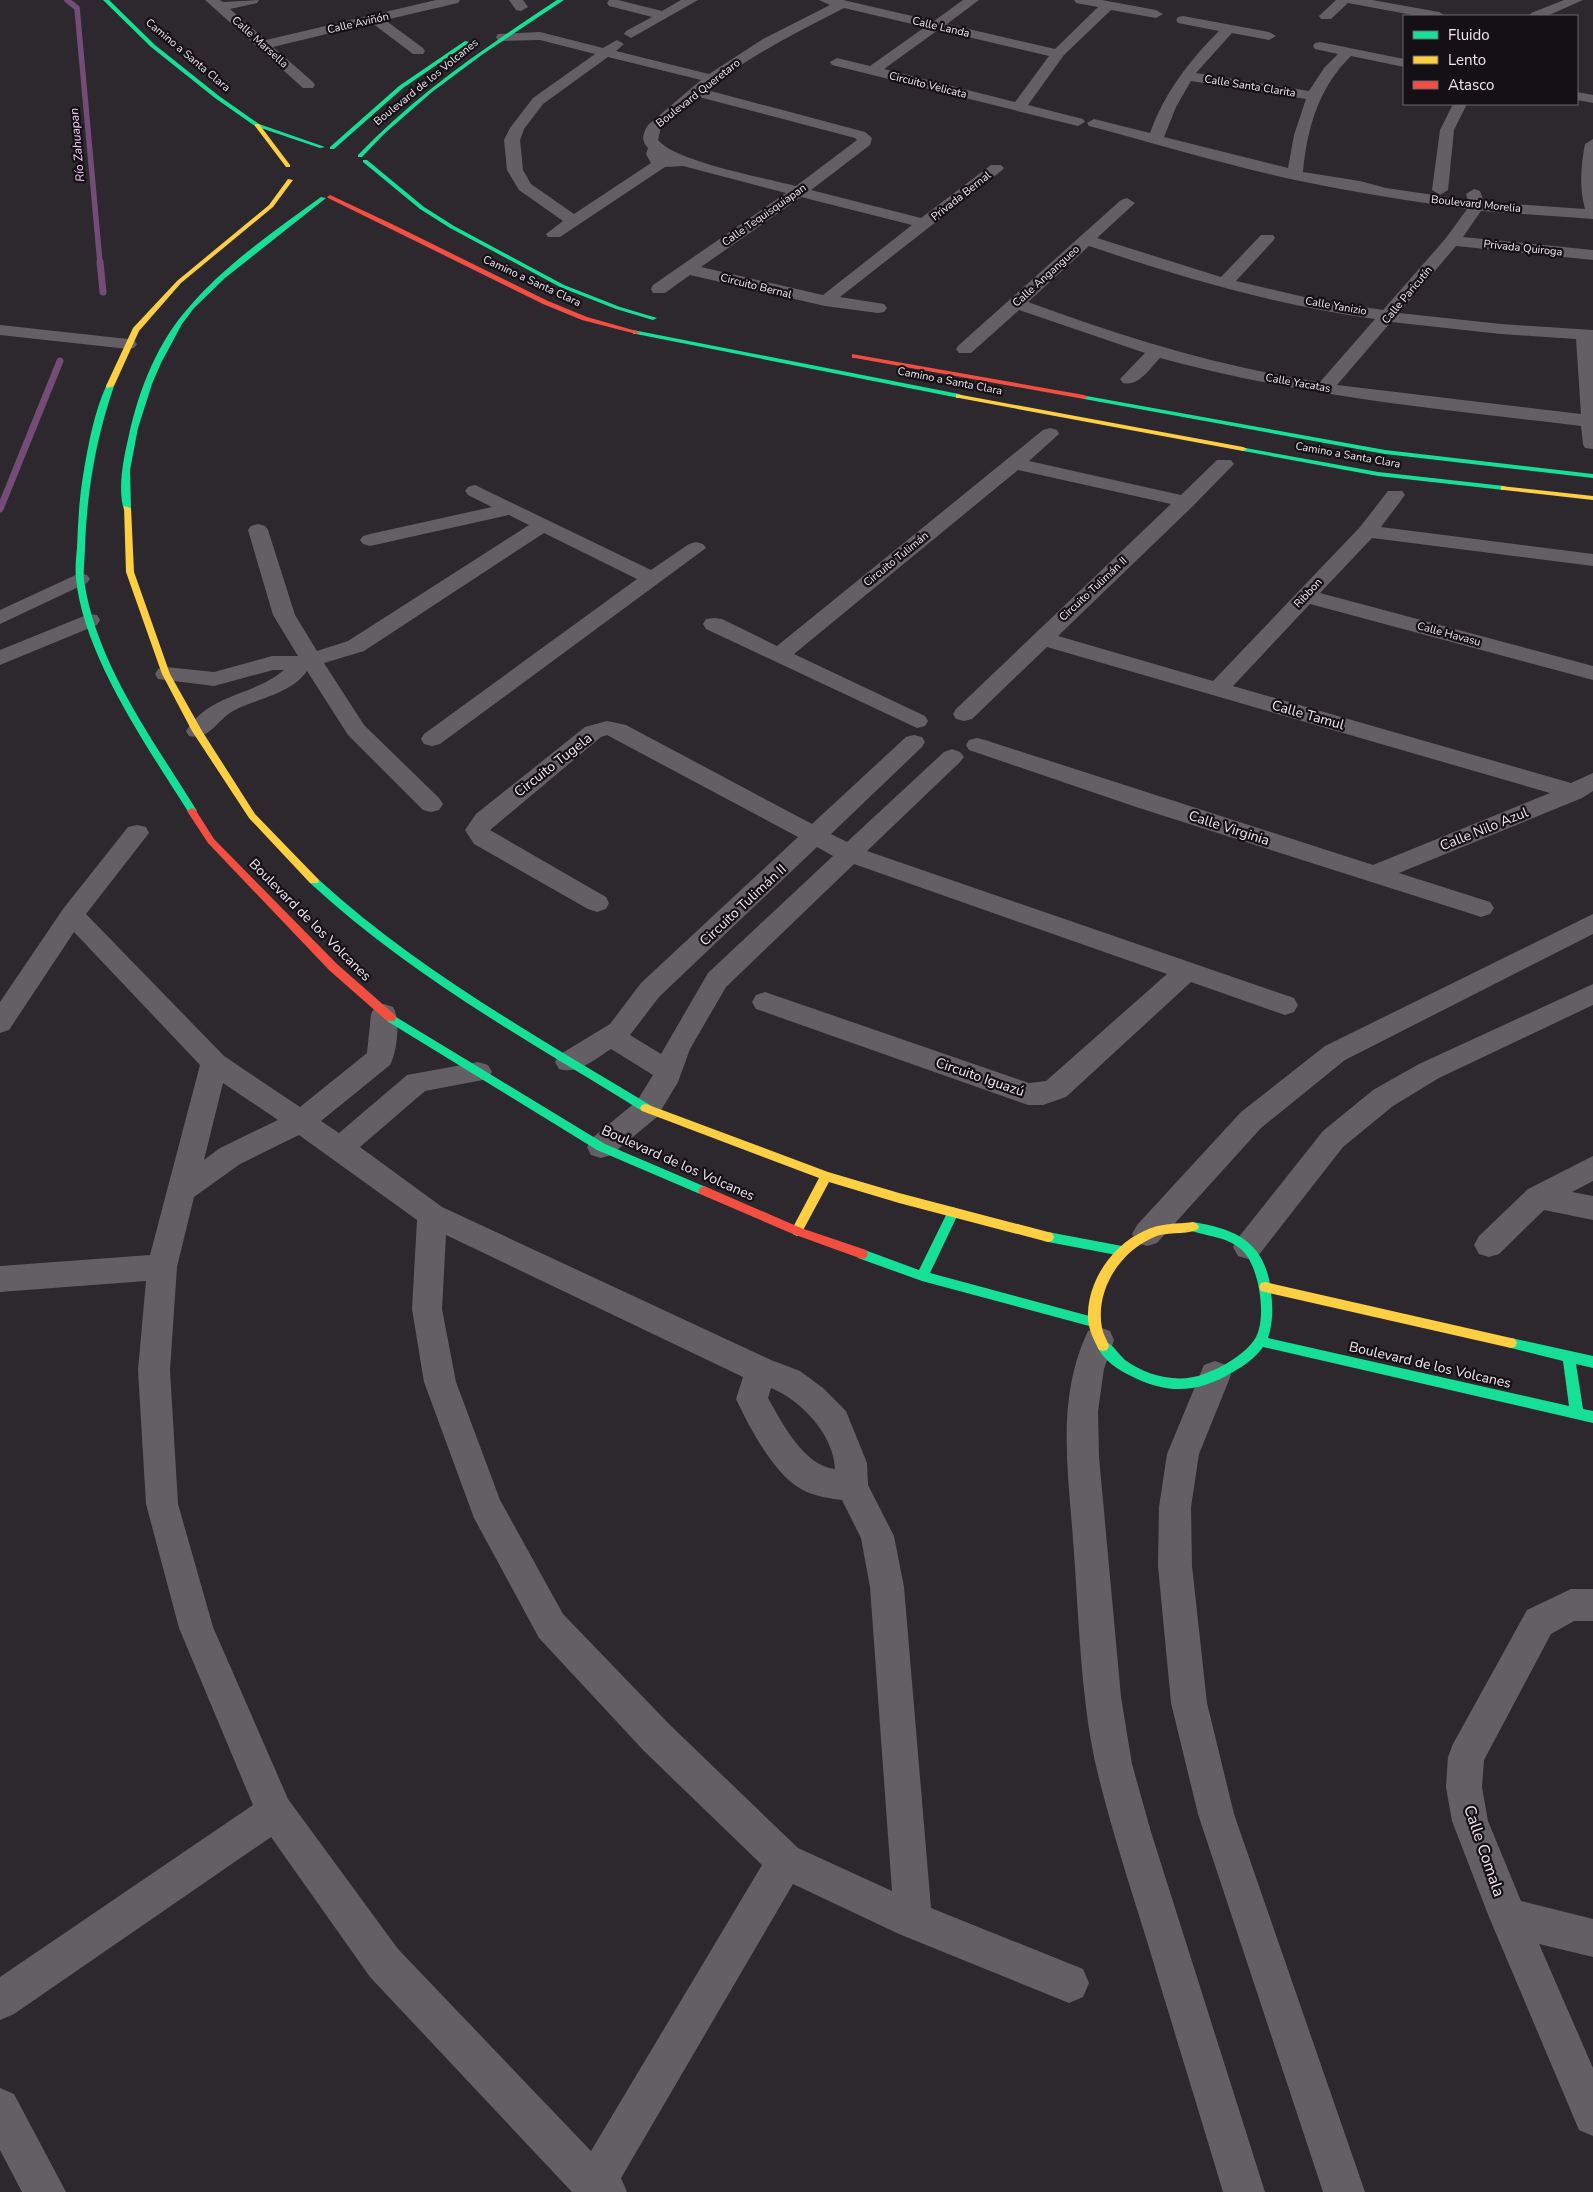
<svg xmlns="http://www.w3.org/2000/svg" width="1593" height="2192" font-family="'Nunito Sans',sans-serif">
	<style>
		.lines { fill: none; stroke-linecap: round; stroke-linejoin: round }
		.stream-far1 { stroke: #734d77; stroke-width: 5.5 }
		.stream { stroke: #734d77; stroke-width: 7 }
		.street { fill: #645f64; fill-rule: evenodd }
		.fast { fill: #16e098; fill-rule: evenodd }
		.slow { fill: #ffcf43; fill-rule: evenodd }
		.jam { fill: #f24e42; fill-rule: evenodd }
		.labels { text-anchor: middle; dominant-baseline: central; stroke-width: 4.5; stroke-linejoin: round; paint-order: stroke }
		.far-street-label { font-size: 11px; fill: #f1eaf1; stroke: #141015 }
		.far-water-label { font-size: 12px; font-style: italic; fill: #f7d1fb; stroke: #141015 }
		.street-label { font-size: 14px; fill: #f1eaf1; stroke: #141015 }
		.near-street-label { font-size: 16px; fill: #f1eaf1; stroke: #141015 }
	</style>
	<rect width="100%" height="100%" fill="#2d282d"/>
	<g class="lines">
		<polyline class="stream-far1" points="67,0 77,8 100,263"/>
		<g class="stream">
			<polyline points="100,262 103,292"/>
			<polyline points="0,509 60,361"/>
		</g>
		<g class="street">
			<polygon points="205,0 220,0 223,2 259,0 257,3 230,9 266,40 436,0 460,0 458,3 385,20 423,48 425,51 423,54 413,54 372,23 273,47 313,82 315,85 313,88 303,88"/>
			<polygon points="509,0 523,0 528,7 521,11 516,10"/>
			<polygon points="609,0 618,0 662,11 681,0 698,0 631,38 624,34 626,31 652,17 609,6 607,3"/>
			<path d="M819,0H843L934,21L963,0H979L947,24L1055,49L1098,7L1076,3L1074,0H1102L1156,10L1163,14L1156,18L1111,10L1064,55L1028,105L1083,119L1085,122L1078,126L832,65L830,62L837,58L870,66L925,27L844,8C796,33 748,56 707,90L865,132L872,138L870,145L811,190L921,218L991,165H1001L1004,168L1001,171L840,297L884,304L887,308L884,312L878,313L825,306L690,275L665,293H653L651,289L653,285L786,193L683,166L665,167L560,237H548L546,234L563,221L519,190L507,170L504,140L510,128L533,98L595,54L540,40L503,41L498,40L496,37L498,34L540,32L603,48L617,40L624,44L616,51L709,74L763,39L830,5ZM938,30L1049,56L1015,102L884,69ZM608,57L701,80L648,125C642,135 641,140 648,148L646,154L651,163L574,214L531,184L523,170L520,140L524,129L543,104ZM699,97L855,138L857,140L796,186C766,178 676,162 658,140L661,127ZM801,197L912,225L823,295L701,267Z"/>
			<polygon points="1336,0 1372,0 1439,12 1446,16 1418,16 1348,3 1331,19 1321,19 1319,16"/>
			<polygon points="1564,0 1583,0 1547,16 1529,16 1531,13"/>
			<path d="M1183,16L1269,32L1276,36L1269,40L1232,33L1196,73L1309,91L1324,68L1338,54L1315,49L1313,46L1315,43L1320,42L1404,59V67L1351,56C1319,87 1307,128 1303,172L1360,181L1386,188L1468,200L1466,194L1474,189L1480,191L1484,202L1585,209C1579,187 1581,165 1585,144L1593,139V219L1481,211L1463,237L1593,250V260L1456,246L1399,313L1501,324L1593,330V449L1585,448L1583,444L1581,426C1440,409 1298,396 1160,358C1150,368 1139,387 1123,383L1120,379L1145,353L1019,310L971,353H959L956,349L959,345L1121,200L1127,198L1135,203L1097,238L1221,277L1261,235H1273L1275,238L1273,241L1236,281L1313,299L1383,310L1446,238L1467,209C1409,201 1352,192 1295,180C1226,165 1157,144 1089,126L1087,123L1094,119L1150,133C1165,92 1189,61 1219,31L1178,23L1176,20L1178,17ZM1191,81L1306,99L1294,135L1288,168L1164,137L1176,107ZM1089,246C1183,278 1276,305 1375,319L1320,382C1219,367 1123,337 1028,302ZM1391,322L1501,334L1576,339L1581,414L1337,385Z"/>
			<polygon points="1577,92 1593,95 1593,103 1577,100"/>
			<polygon points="1453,104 1467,104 1454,130 1448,190 1440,195 1432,190 1440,130"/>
			<polygon points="0,325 128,339 134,340 137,344 134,348 128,349 0,335"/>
			<polygon points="1050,428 1057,430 1059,434 1029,461 1181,495 1217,460 1231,460 1234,464 1193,506 1058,636 1213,681 1360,527 1388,491 1402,491 1405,495 1381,527 1593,554 1593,566 1372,538 1320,593 1593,666 1593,680 1310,604 1233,686 1571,783 1593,773 1593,791 1582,798 1399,873 1490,902 1494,908 1490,914 1481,917 1472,914 1139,808 969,750 966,745 969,740 977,738 985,740 1373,865 1550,793 1047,647 972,719 964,721 956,719 953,714 956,709 1171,504 1018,470 794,654 925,716 928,721 925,726 917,728 706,629 703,624 706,619 714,618 722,619 777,646 1043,430"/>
			<path d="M475,485L651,570L689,544L696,542L703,544L706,548L440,744L432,746L424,744L421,739L424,734L637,579L544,533L364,651L324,663L364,725L439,798L443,804L439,810L431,812L423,810L348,735L307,671C290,695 257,698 233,711C217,720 209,741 189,736L186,731C211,692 252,697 284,670H273L214,686L158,679L155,674L158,669L166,667L214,672L272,656H298L273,615L248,530L251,526L258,524L265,526L268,530L295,615L317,651L348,641L529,525L509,515L370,546L363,544L360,540L363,536L370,534L492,507L468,495L465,491L468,487Z"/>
			<polygon points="80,573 87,575 90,579 87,583 0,624 0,610"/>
			<polygon points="89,614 97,615 100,620 97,625 0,665 0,650"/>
			<path d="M607,721L626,725L812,824L906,737L914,735L922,737L925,742L922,747L831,834L847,842L944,752L952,749L960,752L964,757L960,762L867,851L1294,998L1298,1005L1294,1012L1285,1015L1191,982L1066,1097L1043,1105H1028L756,1009L752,1002L756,995L765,992L1029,1083L1046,1081L1167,974L854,864L726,987L690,1049L678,1082L657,1117L611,1155L601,1158L591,1155L587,1147L591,1139L637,1101L653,1075L611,1049C595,1059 578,1075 559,1069L555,1062L559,1055L610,1024L641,983L798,837L607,735L601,737L490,830L606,897L609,903L606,909L597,912L588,909L474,844L465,830L476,814L585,727ZM817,847L833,856L708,973L661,1054L630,1035L659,997Z"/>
			<path d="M137,825L146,827L149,833L86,914L224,1056L300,1107L367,1053L371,1014L375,1007L384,1004L393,1007C401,1020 397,1052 390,1065L321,1121L339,1133L407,1075L478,1062L488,1065L492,1072L488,1079L425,1091L360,1147L442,1207L771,1360L800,1371L823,1388L846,1411L867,1463L868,1485L894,1536L904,1587L931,1908L1083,1969L1089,1983L1083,1997L1069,2003L899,1934L793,1884L621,2178L627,2192H572L370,1977L271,1837L14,2014L0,2020V1977L253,1805L179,1628L146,1504L138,1370L146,1281L0,1292V1266L150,1255L200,1065L74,932L9,1030L0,1033V1002L63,909L128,827ZM223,1083L278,1120L220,1148L204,1160ZM299,1135L417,1220L412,1309L424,1382L474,1518L539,1638L644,1751L762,1865L591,2151L398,1949L288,1799L213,1627L178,1504L170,1370L177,1267L194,1197L240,1164ZM446,1235L743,1377L736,1399C750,1428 773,1473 801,1489C814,1496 827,1498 842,1500L861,1538L870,1587L892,1891L798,1848L670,1725L563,1614L500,1500L456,1382L442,1309ZM771,1388C801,1400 834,1435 835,1469C804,1466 782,1423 768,1398Z"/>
			<polygon points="1593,914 1593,934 1345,1060 1261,1128 1157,1243 1147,1246 1137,1243 1132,1234 1137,1225 1241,1112 1325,1046"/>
			<polygon points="1593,984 1593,1005 1439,1078 1393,1106 1343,1147 1258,1256 1248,1259 1238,1256 1233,1247 1238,1238 1323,1131 1373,1090 1419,1064"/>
			<polygon points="1593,1156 1593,1181 1572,1192 1593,1196 1593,1220 1544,1210 1499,1254 1489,1257 1479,1254 1474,1245 1479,1236 1528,1189"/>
			<path d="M1099,1327L1110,1331L1114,1340L1104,1369L1098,1411L1099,1457L1121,1697L1132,1764L1151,1832L1265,2192H1223C1198,2108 1172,2025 1147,1941C1129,1883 1110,1825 1096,1766C1080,1693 1079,1615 1073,1540C1068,1468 1056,1398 1088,1331Z"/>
			<polygon points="1215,1361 1226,1365 1231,1375 1199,1454 1191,1507 1192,1566 1207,1703 1234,1814 1365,2192 1323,2192 1198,1814 1171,1703 1158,1566 1159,1507 1167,1454 1204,1365"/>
			<polygon points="1571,1589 1593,1589 1593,1621 1574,1621 1551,1634 1484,1760 1482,1787 1488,1821 1521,1901 1593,1919 1593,1957 1539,1944 1593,2068 1593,2136 1579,2130 1489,1917 1452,1821 1446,1787 1448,1757 1453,1744 1527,1610"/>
			<polygon points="0,2088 14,2094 66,2192 22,2192 0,2150"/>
		</g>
		<g class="fast">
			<polygon points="103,0 109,0 155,45 219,96 259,124 325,147 320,148 255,126 215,98 151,47"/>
			<path d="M557,0H564L483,54L432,92L384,134L362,157H358V155C417,93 486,47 557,0Z"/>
			<polygon points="465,41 470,42 403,88 334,149 330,149 330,147 399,86"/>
			<polygon points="363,160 367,160 424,207 454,226 564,285 620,307 657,318 653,320 616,309 560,287 450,228 420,209 363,162"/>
			<path d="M321,197L326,198L225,278L194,308L182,324L161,363L152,384L138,428L130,470L131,508L124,510C117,489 124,456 129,435C139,389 158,341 190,306C227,263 276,230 321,197Z"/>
			<polygon points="633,330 959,394 963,396 959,398 636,334 633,334"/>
			<path d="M107,384L114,386C96,438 87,491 85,546C85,557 83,569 84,580C96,664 154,741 197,811L192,814L189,813C148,748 83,655 76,578C75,568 76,558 77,548C78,524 79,500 83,476C88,446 94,412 107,384Z"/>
			<polygon points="1081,395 1385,450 1593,474 1593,478 1385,454 1084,399 1080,397"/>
			<polygon points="1240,447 1378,472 1504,486 1508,488 1504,490 1378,476 1243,451 1239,449"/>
			<path d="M314,877L318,879C416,969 536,1036 650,1105L652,1108L650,1111H642L621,1098C514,1033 403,969 310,883L309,881L310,879Z"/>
			<polygon points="391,1014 605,1144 708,1188 710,1191 708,1194 700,1194 597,1150 387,1021 386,1018 387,1015"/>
			<polygon points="953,1207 957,1209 959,1212 930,1273 1093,1317 1097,1318 1099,1322 1097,1326 1093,1327 922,1281 858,1258 856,1254 858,1250 862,1249 919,1270 949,1209"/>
			<path d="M1193,1222C1237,1229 1266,1243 1271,1292C1273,1307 1273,1323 1268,1338L1569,1406L1563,1361L1507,1347L1505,1343L1507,1339L1511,1338L1593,1356V1368L1576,1364L1583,1409L1593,1411V1423L1263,1347C1255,1358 1245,1365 1233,1372C1198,1393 1168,1395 1131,1376C1118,1370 1103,1360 1097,1346L1099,1342C1102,1341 1102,1340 1106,1342C1113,1344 1119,1355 1125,1360C1147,1376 1178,1384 1204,1374C1223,1367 1246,1354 1256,1337C1267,1316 1259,1266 1242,1250C1226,1236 1208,1237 1189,1230L1187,1227L1189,1224Z"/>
			<polygon points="1048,1232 1122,1246 1126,1247 1128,1251 1126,1255 1122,1256 1048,1242 1044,1241 1042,1237 1044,1233"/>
		</g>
		<g class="slow">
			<polygon points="255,124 259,124 290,165 290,167 286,167 255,126"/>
			<polygon points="288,179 293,180 273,207 181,283 139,331 114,386 107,388 106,386 133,328 177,281 269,205"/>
			<polygon points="956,394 1243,447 1247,449 1243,451 959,398 956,398"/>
			<polygon points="1501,486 1593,496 1593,500 1504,490 1501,490"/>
			<polygon points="124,506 131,508 134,572 170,674 202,731 255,814 318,879 319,881 318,883 310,883 249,818 192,731 162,674 126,572"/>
			<polygon points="646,1104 828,1172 899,1193 1048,1232 1052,1233 1054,1237 1052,1241 1048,1242 899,1203 829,1182 801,1234 797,1236 793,1234 791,1231 819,1178 642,1111 640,1108 642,1105"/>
			<path d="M1193,1222L1197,1224L1199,1227L1197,1230C1183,1235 1166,1231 1152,1238C1119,1253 1095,1291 1102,1328C1103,1334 1107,1340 1109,1346L1107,1350L1103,1351L1099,1350C1093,1338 1087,1327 1088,1313C1089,1279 1113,1245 1144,1231C1159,1223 1177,1224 1193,1222Z"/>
			<polygon points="1265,1282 1511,1338 1515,1339 1517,1343 1515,1347 1511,1348 1265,1292 1261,1291 1259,1287 1261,1283"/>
		</g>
		<g class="jam">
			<polygon points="330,195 394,225 548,301 587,317 640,332 636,334 582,320 543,304 328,198 327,197"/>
			<polygon points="852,354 1084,395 1088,397 1084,399 855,358 852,358"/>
			<polygon points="192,808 195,809 214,839 337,964 395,1015 396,1018 395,1021 387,1021 329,970 208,843 187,811"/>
			<polygon points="704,1186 801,1228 866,1250 868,1254 866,1258 862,1259 793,1234 700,1194 698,1191 700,1188"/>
		</g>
	</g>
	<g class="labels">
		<g class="far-street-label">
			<text transform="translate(358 23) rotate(-13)">Calle Aviñón</text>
			<text transform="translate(941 27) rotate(13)">Calle Landa</text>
			<text transform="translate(260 42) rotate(42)">Calle Marsella</text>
			<text transform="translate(188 55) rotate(40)">Camino a Santa Clara</text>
			<text transform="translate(426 82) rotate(-39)">Boulevard de los Volcanes</text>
			<text transform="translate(928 85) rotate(14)">Circuito Velicata</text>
			<text transform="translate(1250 86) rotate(9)">Calle Santa Clarita</text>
			<text transform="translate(698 93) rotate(-38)">Boulevard Queretaro</text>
			<text transform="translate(961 196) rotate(-38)">Privada Bernal</text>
			<text transform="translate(1476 204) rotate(6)">Boulevard Morelia</text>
			<text transform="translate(764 215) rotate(-35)">Calle Tequisquiapan</text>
			<text transform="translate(1523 248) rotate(6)">Privada Quiroga</text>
			<text transform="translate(1046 276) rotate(-42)">Calle Angangueo</text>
			<text transform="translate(532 281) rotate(25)">Camino a Santa Clara</text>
			<text transform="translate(756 286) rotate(14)">Circuito Bernal</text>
			<text transform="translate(1407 295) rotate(-50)">Calle Paricutín</text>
			<text transform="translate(1336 306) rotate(10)">Calle Yanizio</text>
			<text transform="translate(950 381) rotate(11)">Camino a Santa Clara</text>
			<text transform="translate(1298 383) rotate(10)">Calle Yacatas</text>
			<text transform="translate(1348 455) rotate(10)">Camino a Santa Clara</text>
			<text transform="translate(896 559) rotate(-39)">Circuito Tulimán</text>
			<text transform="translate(1093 589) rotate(-43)">Circuito Tulimán II</text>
			<text transform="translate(1308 593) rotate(-47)">Ribbon</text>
			<text transform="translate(1449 634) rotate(15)">Calle Havasu</text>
		</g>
		<g class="far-water-label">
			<text transform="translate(77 145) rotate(-95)">Río Zahuapan</text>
		</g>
		<g class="street-label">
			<text transform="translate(1308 715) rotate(16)">Calle Tamul</text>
			<text transform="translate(553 765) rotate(-38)">Circuito Tugela</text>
			<text transform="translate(1229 828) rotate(18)">Calle Virginia</text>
			<text transform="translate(1484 829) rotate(-22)">Calle Nilo Azul</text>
			<text transform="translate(743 905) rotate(-43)">Circuito Tulimán II</text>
			<text transform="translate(310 920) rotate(45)">Boulevard de los Volcanes</text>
			<text transform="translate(980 1077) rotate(19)">Circuito Iguazú</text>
			<text transform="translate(678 1163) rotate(24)">Boulevard de los Volcanes</text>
			<text transform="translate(1430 1365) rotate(13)">Boulevard de los Volcanes</text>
		</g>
		<g class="near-street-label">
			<text transform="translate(1484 1851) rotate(71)">Calle Comala</text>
		</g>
	</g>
	<rect x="1403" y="15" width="175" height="90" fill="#141015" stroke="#6c676d"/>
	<rect x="1413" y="31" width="25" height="8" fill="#16e098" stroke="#6c676d"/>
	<text x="1448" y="40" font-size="15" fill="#f1eaf1">Fluido</text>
	<rect x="1413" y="56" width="25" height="8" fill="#ffcf43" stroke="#6c676d"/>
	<text x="1448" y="65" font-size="15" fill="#f1eaf1">Lento</text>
	<rect x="1413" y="81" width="25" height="8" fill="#f24e42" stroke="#6c676d"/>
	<text x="1448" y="90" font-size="15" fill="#f1eaf1">Atasco</text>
</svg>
